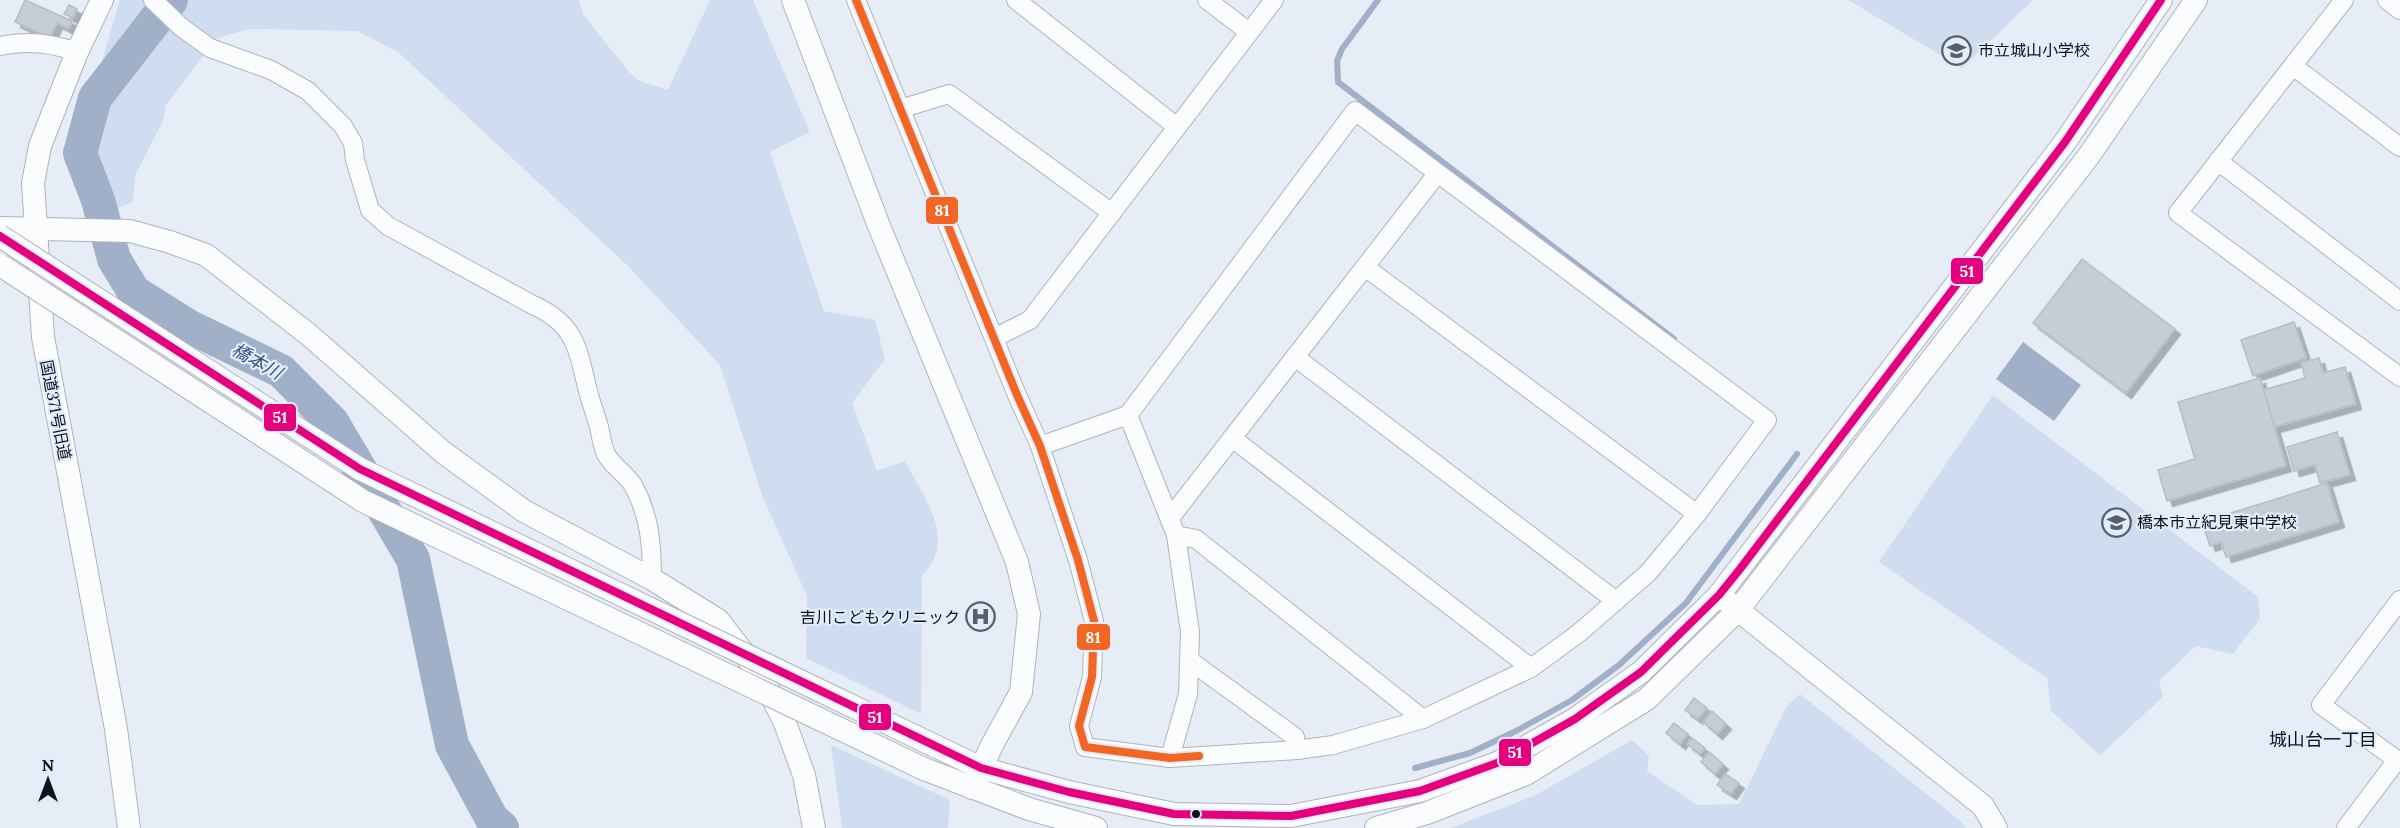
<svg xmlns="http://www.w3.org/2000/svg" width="2400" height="828" font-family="Lora,'Noto Sans JP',serif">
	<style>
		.green { fill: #d0ddf0 }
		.water { fill: #a0b0c8 }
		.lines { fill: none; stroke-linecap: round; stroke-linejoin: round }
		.stream { stroke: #a0b0c8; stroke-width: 6 }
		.river { stroke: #a0b0c8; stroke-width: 34 }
		.building { fill: #c5cdd7; stroke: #b7bdc6; stroke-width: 1.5; filter: url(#shadow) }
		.minor-casing { stroke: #aeb3bc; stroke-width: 20 }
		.tertiary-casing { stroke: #aeb3bc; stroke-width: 24 }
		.minor { stroke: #fbfcfe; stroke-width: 18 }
		.tertiary { stroke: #fbfcfe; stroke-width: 22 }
		.tertiary-bridge-casing { stroke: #aeb3bc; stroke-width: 24; stroke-linecap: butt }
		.tertiary-bridge { stroke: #fbfcfe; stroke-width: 22 }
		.bus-1-casing { stroke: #e1ecfc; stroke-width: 12 }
		.bus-2-casing { stroke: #e1ecfc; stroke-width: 12 }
		.bus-1 { stroke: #f26522; stroke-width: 8 }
		.bus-2 { stroke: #e5007d; stroke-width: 8 }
		.bus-dot { fill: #0c121a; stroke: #e1ecfc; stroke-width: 2 }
		.labels { text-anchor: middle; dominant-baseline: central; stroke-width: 4.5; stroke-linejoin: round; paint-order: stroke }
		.poi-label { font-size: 16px; fill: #0c121a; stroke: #e1ecfc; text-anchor: start }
		.street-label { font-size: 16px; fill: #0c121a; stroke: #e1ecfc }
		.water-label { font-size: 18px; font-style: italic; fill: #375682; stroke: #e1ecfc }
		.neighbourhood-label { font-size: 18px; fill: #0c121a; stroke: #e1ecfc }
		.line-badge { stroke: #e1ecfc; stroke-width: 2 }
		.badge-label { font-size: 16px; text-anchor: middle; font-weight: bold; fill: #fff }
	</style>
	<defs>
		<filter id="shadow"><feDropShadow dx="5.5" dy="5.5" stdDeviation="0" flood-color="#0004"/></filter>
	</defs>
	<rect width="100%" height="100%" fill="#e7edf6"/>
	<g class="green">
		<path d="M120,0H579L583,14L629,72L640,81L668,90L710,0H753L810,132L770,152L824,311L875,320L885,359L852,403L877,471L905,461C924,498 958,539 922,576L921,714L806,658L807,596L763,498L720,365L627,265L398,52L357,31L248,29L217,38L166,105L163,121L136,174L132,202L118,208L94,147L108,103L97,78Z"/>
		<polygon points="1848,0 2033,0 1962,68"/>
		<polygon points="1993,395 2258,597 2260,619 2233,654 2196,646 2159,681 2163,697 2100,755 2051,711 2047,678 1879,562"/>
		<polygon points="1800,694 1962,822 1966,828 1450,828 1534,796 1632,740 1649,756 1647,771 1697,805 1739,804 1787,706"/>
		<polygon points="831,745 950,800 948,828 842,828"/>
	</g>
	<polygon class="water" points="2023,342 2081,385 2054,421 1996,379"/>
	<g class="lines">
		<g class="stream">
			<polyline points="1378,0 1342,49 1337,61 1338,82 1674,339"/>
			<polyline points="1415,768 1470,753 1518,730 1572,700 1619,665 1686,603 1797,454"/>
		</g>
		<polyline class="river" points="171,0 95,98 80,153 98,200 114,259 134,292 188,326 281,371 332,422 413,559 452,745 492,819 502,828"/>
	</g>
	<g class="building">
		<polygon points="25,0 72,21 69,29 57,23 50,38 15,22"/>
		<polygon points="69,5 77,9 73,18 64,14"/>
		<polygon points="2082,259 2175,329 2126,393 2033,323"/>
		<polygon points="2294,322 2306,358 2253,376 2241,340"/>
		<polygon points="2319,358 2323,373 2345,367 2356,404 2274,427 2263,390 2305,378 2301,363"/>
		<polygon points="2260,378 2286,466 2167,501 2158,470 2195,459 2178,402"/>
		<polygon points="2337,432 2350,475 2320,483 2315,465 2294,471 2287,447"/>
		<polygon points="2327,483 2339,522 2226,557 2221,542 2210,546 2202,522"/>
		<polygon points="1694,698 1707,708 1698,719 1685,710"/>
		<polygon points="1712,711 1726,724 1717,734 1703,722"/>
		<polygon points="1674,723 1688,734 1680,744 1666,733"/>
		<polygon points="1692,738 1705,748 1700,754 1687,744"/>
		<polygon points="1709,752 1723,764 1715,774 1701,762"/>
		<polygon points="1725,774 1739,783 1731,794 1717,785"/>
	</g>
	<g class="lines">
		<defs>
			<g id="minor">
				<path d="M153,0L181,27L210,48L271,70L308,91L343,126L353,143L355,160L370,210L388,226L531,304C574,323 577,345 587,387C590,400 595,413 599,427C601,435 602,446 606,454C612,466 626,474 633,485C650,516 652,545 652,579"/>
				<polyline points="856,0 1017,395 1040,446 1078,560 1094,621 1092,677 1079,726 1085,747 1170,758 1297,750 1333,745 1423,719 1531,668 1579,633 1648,573 1697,514 1767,420 1355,111 1128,415 1040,446"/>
				<polyline points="1016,0 1177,127"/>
				<polyline points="1207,0 1249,32"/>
				<polyline points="2344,0 2178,213 2400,377"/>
				<polyline points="2387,0 2400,10"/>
				<path d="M0,46C27,40 52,43 77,52"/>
				<polyline points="2293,66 2400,147"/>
				<polyline points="900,109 949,94 1112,213"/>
				<polyline points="2218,161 2400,301"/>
				<polyline points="1365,267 1697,514"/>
				<polyline points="994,338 1030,320 1274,0"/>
				<polyline points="1295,357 1616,601"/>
				<polyline points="1128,415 1176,535 1190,632 1188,694 1170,758"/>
				<polyline points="1232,438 1531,668"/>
				<polyline points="1170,518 1437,174"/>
				<polyline points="1176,535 1196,539 1423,719"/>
				<polyline points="2400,600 2321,705 2400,762"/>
				<polyline points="1189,660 1295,737 1297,750"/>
				<polyline points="2346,828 2397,760"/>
			</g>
			<g id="tertiary">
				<polyline points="102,0 77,52 40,146 33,183 43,337 116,729 129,828"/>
				<polyline points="793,0 879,226 1017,562 1029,614 1021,692 992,745 972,788"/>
				<polyline points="0,228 130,231 170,242 206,255 308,334 444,453 524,511 652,579 718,620 762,677 785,723 804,775 814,828"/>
				<polyline points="1728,602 1983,806 1996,828"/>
				<polyline points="935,746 981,768 1069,792 1174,814 1291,816 1420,791 1497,763 1575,719 1641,672 1719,595 2065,142 2161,0"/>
				<polyline points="924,769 1029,809 1096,828"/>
				<polyline points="1376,828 1427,813 1526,774 1647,699 1738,610 2088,157 2196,0"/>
			</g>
		</defs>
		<use href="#minor" class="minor-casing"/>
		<use href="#tertiary" class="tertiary-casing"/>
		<use href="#minor" class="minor"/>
		<use href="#tertiary" class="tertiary"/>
		<defs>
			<g id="tertiary-bridge">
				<polyline points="0,236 360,469 935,746"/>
				<polyline points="0,265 363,501 924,769"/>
			</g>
		</defs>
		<use href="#tertiary-bridge" class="tertiary-bridge-casing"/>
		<use href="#tertiary-bridge" class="tertiary-bridge"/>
		<defs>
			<polyline id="bus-1" points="856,0 1017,395 1040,446 1078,560 1094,621 1092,677 1079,726 1085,747 1170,758 1199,756"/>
			<polyline id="bus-2" points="0,236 360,469 981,768 1069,792 1174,814 1291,816 1420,791 1497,763 1575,719 1641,672 1719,595 1740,569 2065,142 2161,0"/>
		</defs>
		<use href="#bus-1" class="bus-1-casing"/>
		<use href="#bus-2" class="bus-2-casing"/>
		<use href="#bus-1" class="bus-1"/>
		<use href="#bus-2" class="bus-2"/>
	</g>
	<defs>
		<symbol id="school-ring" viewBox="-11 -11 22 22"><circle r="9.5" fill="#e1ecfc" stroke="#595f67" stroke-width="1.5"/><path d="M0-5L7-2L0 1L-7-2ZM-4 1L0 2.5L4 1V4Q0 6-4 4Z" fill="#595f67"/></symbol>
		<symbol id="hospital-ring" viewBox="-11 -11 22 22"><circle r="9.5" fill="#e1ecfc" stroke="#595f67" stroke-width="1.5"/><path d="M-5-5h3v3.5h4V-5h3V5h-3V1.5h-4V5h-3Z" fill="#595f67"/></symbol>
	</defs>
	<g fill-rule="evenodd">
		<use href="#school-ring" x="1940" y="34" width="33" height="33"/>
		<use href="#school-ring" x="2100" y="506" width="33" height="33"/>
		<use href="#hospital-ring" x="964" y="600" width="33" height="33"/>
	</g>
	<circle class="bus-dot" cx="1196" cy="814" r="5"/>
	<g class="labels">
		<g class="poi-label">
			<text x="1978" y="50">市立城山小学校</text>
			<text x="2137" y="522">橋本市立紀見東中学校</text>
			<text x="960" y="617" text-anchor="end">吉川こどもクリニック</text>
		</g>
		<g class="street-label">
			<text transform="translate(56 410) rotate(79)">国道371号旧道</text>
		</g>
		<g class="water-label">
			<text transform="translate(257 361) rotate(29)">橋本川</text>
		</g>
		<g class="neighbourhood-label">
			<text x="2323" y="739">城山台一丁目</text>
		</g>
	</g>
	<g class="line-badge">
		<rect x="925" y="196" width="34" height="29" rx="6" fill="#f26522"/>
		<rect x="1950" y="257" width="34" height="28" rx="6" fill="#e5007d"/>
		<rect x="263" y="403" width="34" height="29" rx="6" fill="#e5007d"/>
		<rect x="1076" y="623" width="35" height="28" rx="6" fill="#f26522"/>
		<rect x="858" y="703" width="34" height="28" rx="6" fill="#e5007d"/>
		<rect x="1498" y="738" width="34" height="29" rx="6" fill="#e5007d"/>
	</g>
	<g class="badge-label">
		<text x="942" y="216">81</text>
		<text x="1967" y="277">51</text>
		<text x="280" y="423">51</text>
		<text x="1093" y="643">81</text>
		<text x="875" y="723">51</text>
		<text x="1515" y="758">51</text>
	</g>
	<g transform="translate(48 780)" stroke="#e1ecfc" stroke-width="4.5" paint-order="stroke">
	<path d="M0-4.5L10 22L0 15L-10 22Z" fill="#0c121a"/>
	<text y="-9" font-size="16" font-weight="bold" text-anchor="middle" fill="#0c121a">N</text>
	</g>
</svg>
